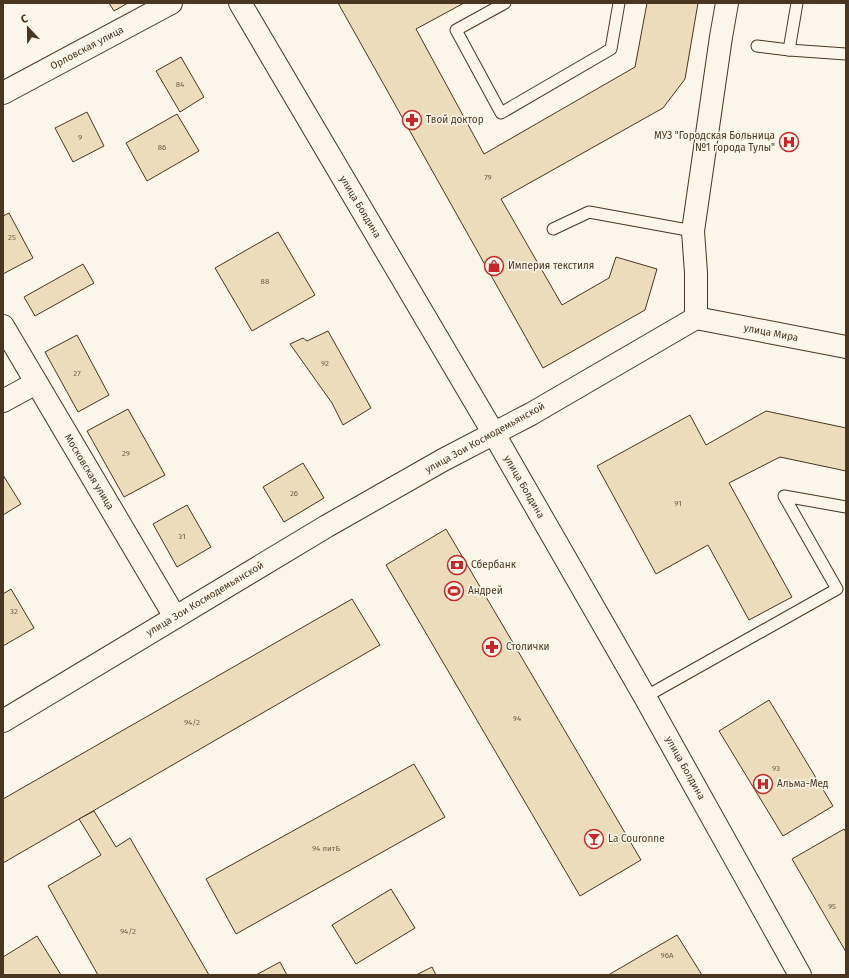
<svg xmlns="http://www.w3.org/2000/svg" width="849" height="978" font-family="'Fira Sans',sans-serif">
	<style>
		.building { fill: #ecdcbc; stroke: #4a3520 }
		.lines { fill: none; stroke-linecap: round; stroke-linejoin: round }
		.service-casing { stroke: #4a3520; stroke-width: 13 }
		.minor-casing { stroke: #4a3520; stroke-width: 24 }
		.primary-casing { stroke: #4a3520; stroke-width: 24 }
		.service { stroke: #fbf6e9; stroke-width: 11 }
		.minor { stroke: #fbf6e9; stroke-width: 22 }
		.primary { stroke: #fbf6e9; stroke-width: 22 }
		.labels { text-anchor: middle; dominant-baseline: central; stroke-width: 3; stroke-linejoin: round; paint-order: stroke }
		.number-label { font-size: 8px; fill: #725f47 }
		.street-label { font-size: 10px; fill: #4a3520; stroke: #fbf6e9 }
		.poi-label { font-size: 10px; fill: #4a3520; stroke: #fbf6e9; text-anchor: start }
	</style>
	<rect width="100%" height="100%" fill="#fbf6e9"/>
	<g class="building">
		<polygon points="109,3 128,3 114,11"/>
		<polygon points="338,3 464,3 416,29 484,154 635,67 647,3 698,3 685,79 663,108 501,199 562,305 609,278 616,257 657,269 645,310 543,368"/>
		<polygon points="181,57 204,97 180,112 156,71"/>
		<polygon points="87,112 104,146 73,162 55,128"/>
		<polygon points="177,114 199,151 147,181 126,143"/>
		<polygon points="9,213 33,258 3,274 3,216"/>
		<polygon points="278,232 315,295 252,331 215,268"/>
		<polygon points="83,264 94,283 35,316 24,297"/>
		<polygon points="328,331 371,408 343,425 332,403 290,344 303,338 307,341"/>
		<polygon points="77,335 109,395 78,412 45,352"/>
		<polygon points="128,409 165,475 124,497 87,431"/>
		<polygon points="766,411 846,428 846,471 780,457 729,483 792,597 749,620 708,545 656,574 597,466 690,415 706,445"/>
		<polygon points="303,463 324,498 284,522 263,487"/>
		<polygon points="3,475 21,504 3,515"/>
		<polygon points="187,505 211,547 177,567 153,524"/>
		<polygon points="446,529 641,860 580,896 386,565"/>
		<polygon points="11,589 34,628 3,646 3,594"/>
		<polygon points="352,599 380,645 3,863 3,799"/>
		<polygon points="769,700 833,806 783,836 719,731"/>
		<polygon points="414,764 445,817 236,934 206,879"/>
		<polygon points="94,811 116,847 130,838 209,975 98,975 48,886 101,855 79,819"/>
		<polygon points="844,829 846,832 846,952 792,859"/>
		<polygon points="391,889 415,928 356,964 332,925"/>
		<polygon points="677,935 702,975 611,975 610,974"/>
		<polygon points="37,936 61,975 3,975 3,957"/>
		<polygon points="280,962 287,975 256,975"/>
		<polygon points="432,967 436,975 416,975"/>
	</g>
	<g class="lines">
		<defs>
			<g id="service">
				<polyline points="505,3 456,30 501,113 611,49 619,3"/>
				<polyline points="757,46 789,50 846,54"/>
				<polyline points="789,50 797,3"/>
				<polyline points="553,229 589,212 693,231"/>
				<polyline points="645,697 837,589 784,496 846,507"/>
			</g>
			<g id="minor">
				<polyline points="3,93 171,3"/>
				<polyline points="696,318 696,273 693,231 721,37 727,3"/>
				<polyline points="696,318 846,347"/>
				<polyline points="3,326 175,617"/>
				<polyline points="3,401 36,383"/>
				<polyline points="3,721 327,526 443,460 531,414 696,318"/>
			</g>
			<polyline id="primary" points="240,3 494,434 645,697 800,975"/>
		</defs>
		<use href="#service" class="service-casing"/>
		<use href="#minor" class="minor-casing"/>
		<use href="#primary" class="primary-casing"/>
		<use href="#service" class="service"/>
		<use href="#minor" class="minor"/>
		<use href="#primary" class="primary"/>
	</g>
	<defs>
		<symbol id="pharmacy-ring" viewBox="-11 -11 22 22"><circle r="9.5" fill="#fbf6e9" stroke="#c62828" stroke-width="1.5"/><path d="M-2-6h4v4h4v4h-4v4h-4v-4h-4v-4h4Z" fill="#c62828"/></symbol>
		<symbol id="hospital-ring" viewBox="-11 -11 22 22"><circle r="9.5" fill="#fbf6e9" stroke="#c62828" stroke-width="1.5"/><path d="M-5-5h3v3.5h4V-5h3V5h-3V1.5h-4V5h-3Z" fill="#c62828"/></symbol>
		<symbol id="shop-ring" viewBox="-11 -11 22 22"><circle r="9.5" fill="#fbf6e9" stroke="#c62828" stroke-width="1.5"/><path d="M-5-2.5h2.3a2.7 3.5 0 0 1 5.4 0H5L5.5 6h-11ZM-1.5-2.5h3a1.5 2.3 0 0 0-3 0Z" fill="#c62828"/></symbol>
		<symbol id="bank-ring" viewBox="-11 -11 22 22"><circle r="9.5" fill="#fbf6e9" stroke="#c62828" stroke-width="1.5"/><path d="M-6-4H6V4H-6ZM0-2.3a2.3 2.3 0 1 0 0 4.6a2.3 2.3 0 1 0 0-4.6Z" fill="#c62828"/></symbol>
		<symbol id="stadium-ring" viewBox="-11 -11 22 22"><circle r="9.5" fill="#fbf6e9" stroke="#c62828" stroke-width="1.5"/><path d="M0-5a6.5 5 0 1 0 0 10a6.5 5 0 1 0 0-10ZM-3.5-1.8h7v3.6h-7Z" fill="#c62828"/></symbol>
		<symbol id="bar-ring" viewBox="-11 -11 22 22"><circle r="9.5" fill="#fbf6e9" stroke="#c62828" stroke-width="1.5"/><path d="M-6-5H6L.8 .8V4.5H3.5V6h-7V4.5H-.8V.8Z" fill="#c62828"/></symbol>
	</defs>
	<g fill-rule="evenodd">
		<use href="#pharmacy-ring" x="401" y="109" width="22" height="22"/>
		<use href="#hospital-ring" x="778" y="131" width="22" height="22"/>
		<use href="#shop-ring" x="483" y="255" width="22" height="22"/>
		<use href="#bank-ring" x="446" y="554" width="22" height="22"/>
		<use href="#stadium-ring" x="443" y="580" width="22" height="22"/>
		<use href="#pharmacy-ring" x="481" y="636" width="22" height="22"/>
		<use href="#hospital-ring" x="752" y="773" width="22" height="22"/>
		<use href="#bar-ring" x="583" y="828" width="22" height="22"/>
	</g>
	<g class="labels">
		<g class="number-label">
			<text x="180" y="84">84</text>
			<text x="80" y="137">9</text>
			<text x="162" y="147">86</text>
			<text x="488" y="177">79</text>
			<text x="12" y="237">25</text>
			<text x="265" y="281">88</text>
			<text x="325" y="363">92</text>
			<text x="77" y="373">27</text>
			<text x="126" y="453">29</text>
			<text x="294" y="493">26</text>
			<text x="678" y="503">91</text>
			<text x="182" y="536">31</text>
			<text x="14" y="611">32</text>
			<text x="517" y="718">94</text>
			<text x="192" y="722">94/2</text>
			<text x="776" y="768">93</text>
			<text x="326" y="848">94 литБ</text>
			<text x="832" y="906">95</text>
			<text x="128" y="931">94/2</text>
			<text x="667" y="955">96А</text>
		</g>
		<g class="street-label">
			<text transform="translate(87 48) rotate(-28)">Орловская улица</text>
			<text transform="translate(360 207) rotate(59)">улица Болдина</text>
			<text transform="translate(771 333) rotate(11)">улица Мира</text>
			<text transform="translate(485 438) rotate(-29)">улица Зои Космодемьянской</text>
			<text transform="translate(89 472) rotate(59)">Московская улица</text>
			<text transform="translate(524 487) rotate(60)">улица Болдина</text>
			<text transform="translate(205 599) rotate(-31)">улица Зои Космодемьянской</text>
			<text transform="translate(685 768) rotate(61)">улица Болдина</text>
		</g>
		<g class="poi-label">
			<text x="426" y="120">Твой доктор</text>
			<text x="775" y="136" text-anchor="end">МУЗ "Городская Больница<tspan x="775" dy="12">№1 города Тулы"</tspan></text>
			<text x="508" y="266">Империя текстиля</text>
			<text x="471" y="565">Сбербанк</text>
			<text x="468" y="591">Андрей</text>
			<text x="506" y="647">Столички</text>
			<text x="777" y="784">Альма-Мед</text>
			<text x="608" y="839">La Couronne</text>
		</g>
	</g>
	<rect width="849" height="978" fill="none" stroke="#4a3520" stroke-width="8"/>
	<g transform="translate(28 28) rotate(338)" stroke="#fbf6e9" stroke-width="3" paint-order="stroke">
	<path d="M0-3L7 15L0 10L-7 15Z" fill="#4a3520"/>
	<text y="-6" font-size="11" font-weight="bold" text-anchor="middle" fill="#4a3520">С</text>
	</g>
</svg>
